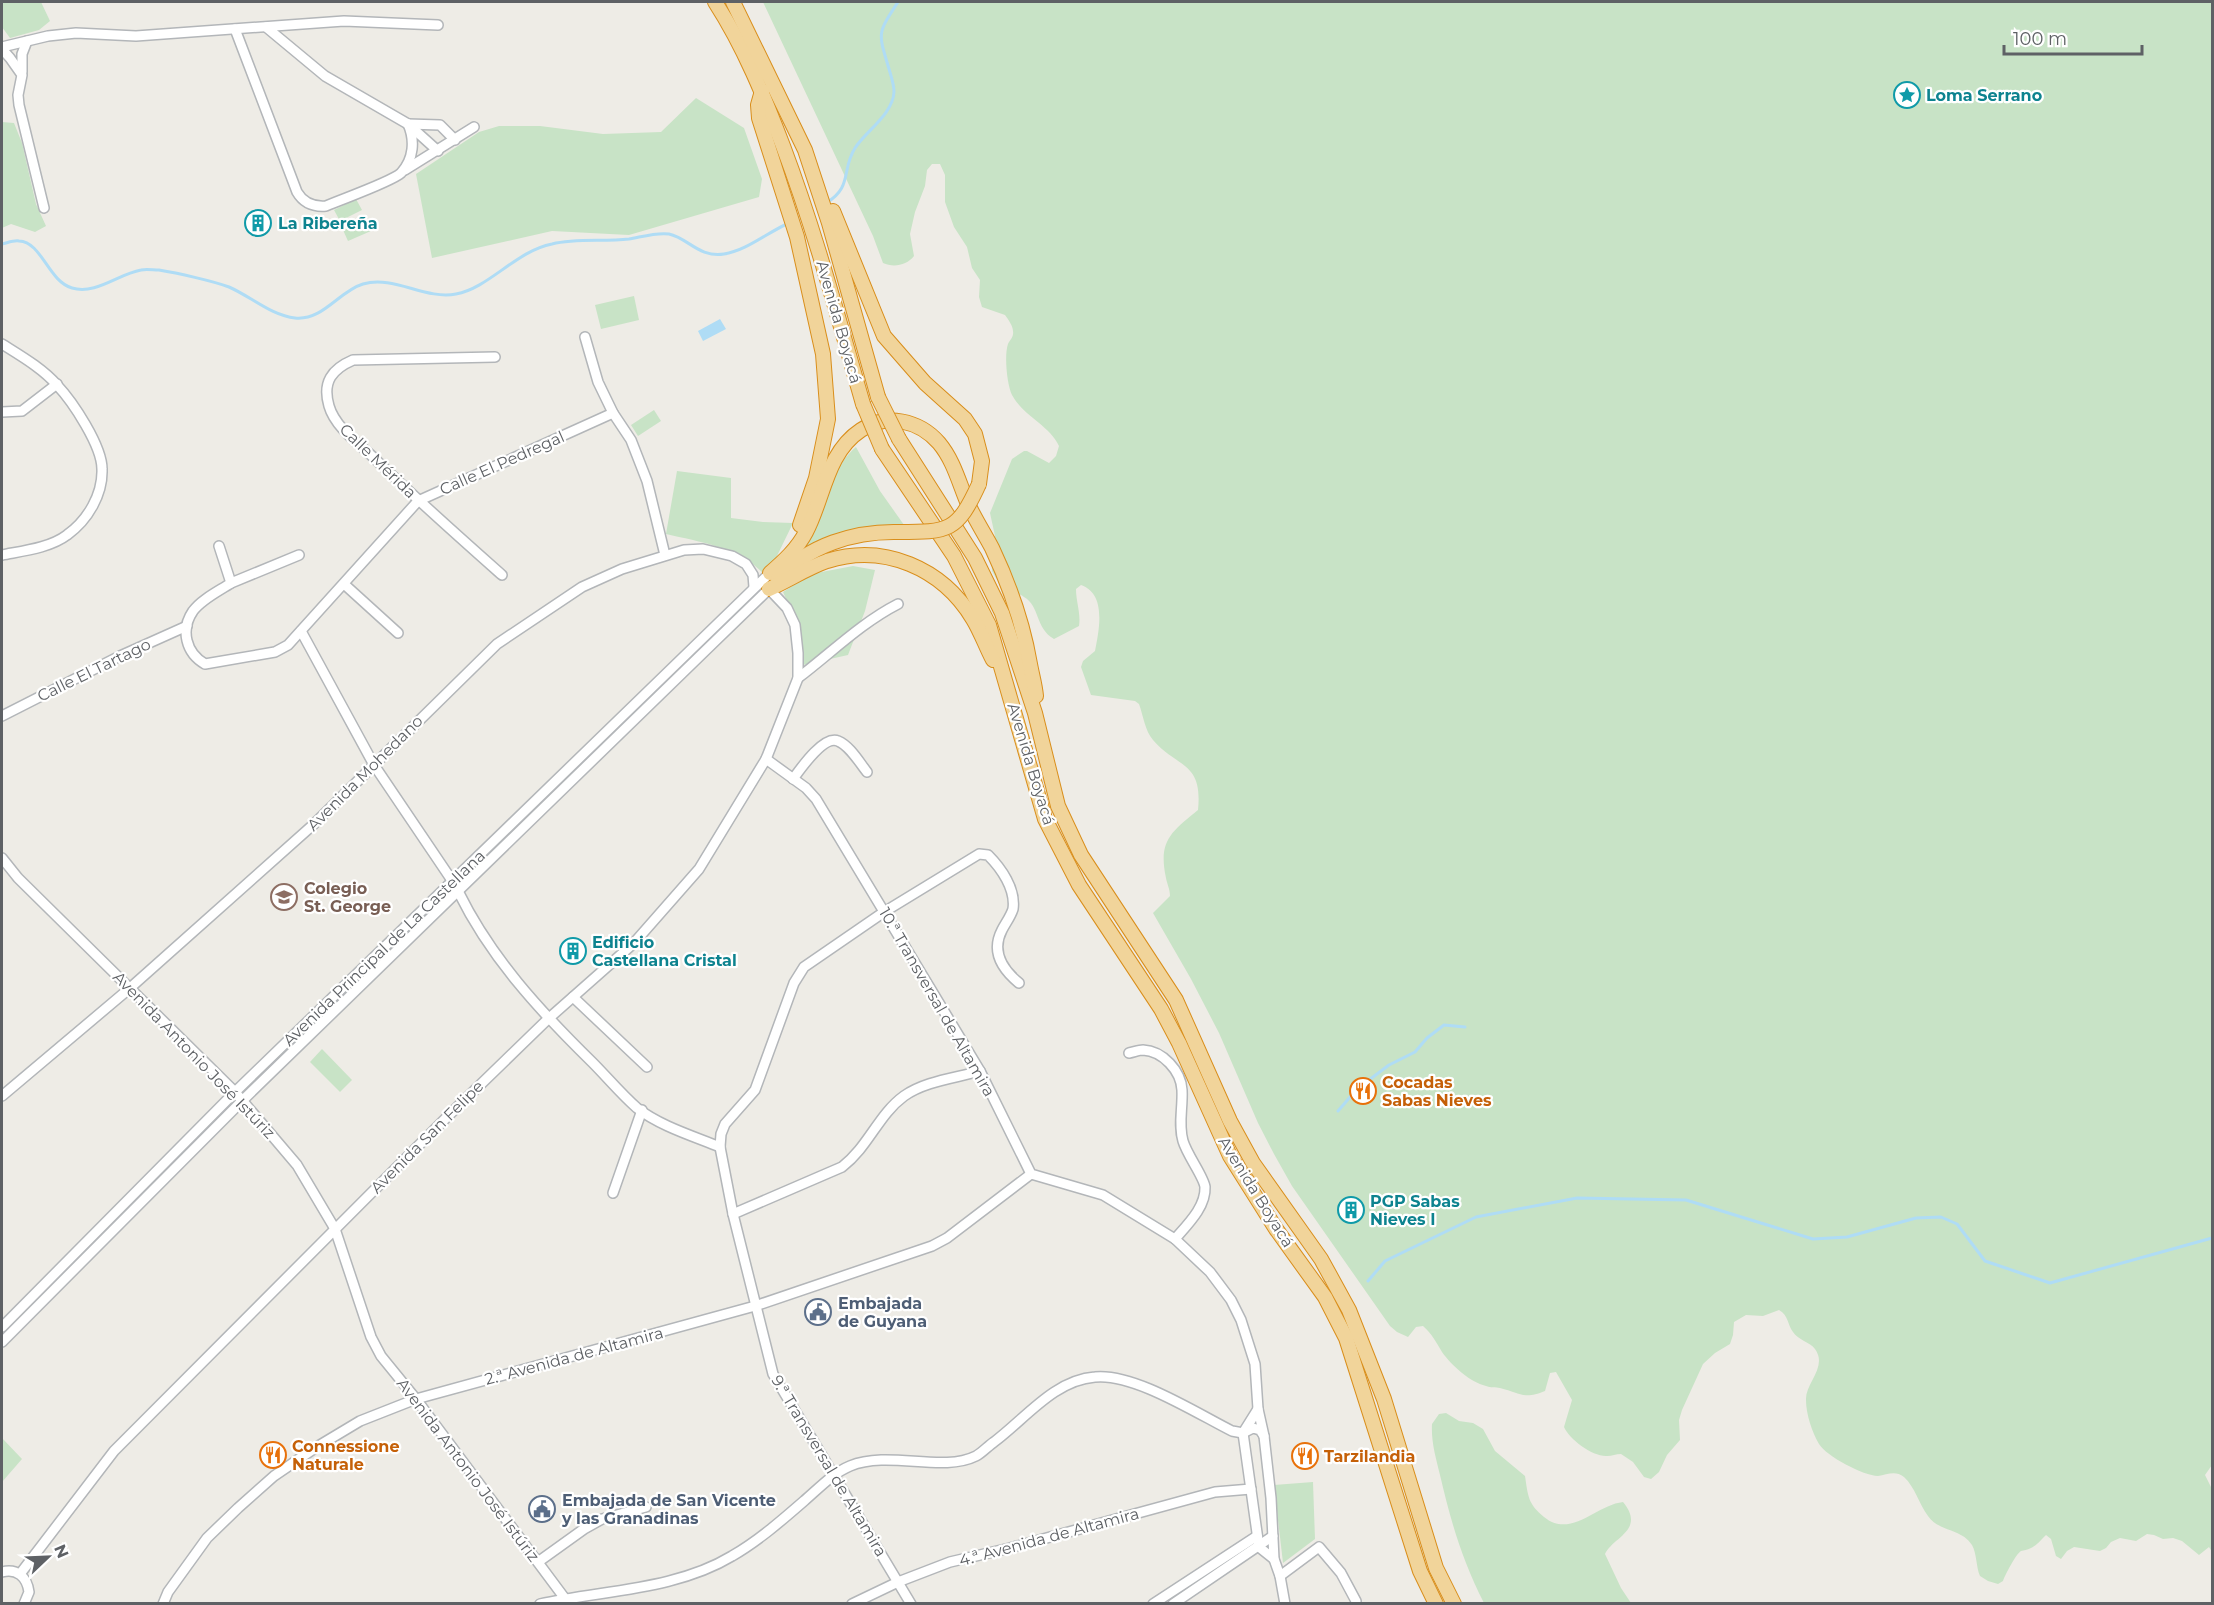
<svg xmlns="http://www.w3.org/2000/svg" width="2214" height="1605" font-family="Montserrat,sans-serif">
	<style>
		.green { fill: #c8e3c6 }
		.water { fill: #afdcf5 }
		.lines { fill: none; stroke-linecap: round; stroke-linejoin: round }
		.stream { stroke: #afdcf5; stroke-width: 3 }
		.minor-casing { stroke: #b3b6b9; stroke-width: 12 }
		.highway-casing { stroke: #d98e1b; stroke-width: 16 }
		.minor { stroke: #fff; stroke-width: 9 }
		.highway { stroke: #f1d49a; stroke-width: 14 }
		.highway-bridge-casing { stroke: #d98e1b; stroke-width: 16; stroke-linecap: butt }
		.highway-bridge { stroke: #f1d49a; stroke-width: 14 }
		.labels { text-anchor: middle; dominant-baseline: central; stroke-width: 4.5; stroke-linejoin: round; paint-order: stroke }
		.culture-label { font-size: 16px; font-weight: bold; fill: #0d838f; stroke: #fff; text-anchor: start }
		.street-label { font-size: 16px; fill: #5e6165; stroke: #fff }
		.education-label { font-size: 16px; font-weight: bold; fill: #785e54; stroke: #fff; text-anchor: start }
		.food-label { font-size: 16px; font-weight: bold; fill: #c56008; stroke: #fff; text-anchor: start }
		.service-label { font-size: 16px; font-weight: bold; fill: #4e5e75; stroke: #fff; text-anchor: start }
	</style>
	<rect width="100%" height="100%" fill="#eeece6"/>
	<g class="green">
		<polygon points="2,2 41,2 50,21 39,30 10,38 2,27"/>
		<path d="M763,2H2212V1465L2205,1475L2212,1489V1552L2209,1547L2199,1555L2182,1541L2173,1538L2163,1539L2154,1535L2147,1534L2136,1541L2120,1538L2111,1542L2106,1548L2100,1551L2074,1547L2067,1551L2061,1559L2056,1556L2051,1539L2046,1535C2041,1540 2036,1546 2031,1548C2027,1550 2024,1550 2021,1551C2016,1554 2005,1575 2003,1581L1998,1584L1988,1581L1980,1576C1976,1567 1977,1554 1972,1545C1961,1528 1939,1532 1928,1516C1919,1504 1915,1487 1904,1477C1895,1470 1887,1475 1878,1476C1864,1476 1826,1456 1819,1444C1812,1432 1806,1414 1806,1400C1805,1383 1828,1367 1815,1349C1810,1342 1798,1340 1793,1332C1787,1324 1789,1316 1779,1310L1763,1316L1746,1315L1734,1322L1733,1335L1730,1344L1715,1353L1703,1364L1682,1410L1679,1420L1680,1440L1667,1455L1659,1472L1651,1479L1644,1477L1633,1462L1621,1454C1616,1454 1612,1456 1607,1456C1593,1457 1569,1439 1564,1427L1572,1400L1556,1372L1550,1373L1545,1391C1524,1400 1520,1393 1500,1388C1496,1387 1490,1388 1486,1386C1470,1382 1452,1366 1442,1352C1436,1342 1432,1334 1423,1326L1416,1327L1408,1337L1397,1332L1390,1326L1292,1186L1274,1154L1258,1123L1219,1033L1191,979L1153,913L1170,896C1170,889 1167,884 1166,878C1158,841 1171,832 1198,810C1203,761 1177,768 1153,740C1145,731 1143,715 1139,704L1135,701L1091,695L1081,667L1083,661L1095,651C1099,630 1107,594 1081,585L1076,589C1076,602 1081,613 1079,626L1054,639C1035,628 1040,606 1024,597C1019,593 1008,592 1002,589L992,571L991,554L995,536L990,513L1012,459L1024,451H1027L1049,463L1056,456L1059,446C1049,425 1023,416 1012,395C1007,385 1004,355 1008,344C1010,340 1014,337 1013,331C1013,326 1008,319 1005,315L982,307L979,297L980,280L972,268L967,247L954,227L945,202V175L940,164H932L927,170L925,186L915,212L910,234L914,256C907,265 894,268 883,263L873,236Z"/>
		<polygon points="696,98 744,128 762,179 759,197 629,235 552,231 432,258 416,174 479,132 499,126 540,126 603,134 661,132"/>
		<polygon points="2,122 14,123 22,143 36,204 46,226 35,232 11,224 2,228"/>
		<polygon points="356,199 362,210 340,221 334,210"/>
		<polygon points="365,219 371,231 348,241 343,230"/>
		<polygon points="634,296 639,320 601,329 595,305"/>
		<polygon points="654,410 661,421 638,436 631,425"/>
		<path d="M856,447L880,491L909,532L799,554C825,522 824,474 856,447Z"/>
		<path d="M677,471L731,478V518L763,522L793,523L776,558L764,574C738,547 700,542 666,534Z"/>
		<polygon points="853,566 875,570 865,611 848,655 803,665 793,614 783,592 811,574"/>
		<polygon points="322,1049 352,1080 340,1092 310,1062"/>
		<path d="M1446,1413L1459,1421L1473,1423L1483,1429L1495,1451L1525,1476C1528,1496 1528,1504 1544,1517C1571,1539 1596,1505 1623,1502C1646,1530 1613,1537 1605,1554L1621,1588L1631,1603H1484C1462,1560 1451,1522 1440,1475C1436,1458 1431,1442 1432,1424L1439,1414Z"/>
		<polygon points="2,1438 22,1459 2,1482"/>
		<polygon points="1313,1482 1315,1539 1283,1563 1274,1485"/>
	</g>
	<polygon class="water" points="720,319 726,329 703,341 698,331"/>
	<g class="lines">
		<g class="stream">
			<path d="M826,203C853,187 841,170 855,148C866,131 893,114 894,92C894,84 891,76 889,69C878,32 877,34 898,2"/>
			<path d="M2,244C7,243 14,240 19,241C42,242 48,281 72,288C96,295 118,274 141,270C146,269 153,270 159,270C177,273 213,281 229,287C250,296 272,316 295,318C323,321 339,291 363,284C394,275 425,300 456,294C489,288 516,251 552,244C577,238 603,242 629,239C641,237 657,232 669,234C688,238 699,258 724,254C746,251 768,232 789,223"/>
			<polyline points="1338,1111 1357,1089 1389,1065 1415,1052 1427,1038 1444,1025 1465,1027"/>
			<polyline points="1368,1281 1385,1261 1476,1217 1577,1198 1686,1200 1813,1239 1847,1237 1916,1218 1941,1217 1957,1224 1985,1261 2050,1283 2212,1238"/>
		</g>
		<defs>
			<g id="minor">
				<polyline points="266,27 325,76 408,124 438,151"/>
				<path d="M235,29L297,192C304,204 314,207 326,206C342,199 391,182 401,173C414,159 415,140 408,124"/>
				<polyline points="2,47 48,36 76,33 136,36 344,21 438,25"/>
				<polyline points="2,49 10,58 22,75 18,95 19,105 44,208"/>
				<polyline points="22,72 22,54 27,41"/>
				<polyline points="408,124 440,125 455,140"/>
				<polyline points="405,170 474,127"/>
				<polyline points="585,337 598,382 613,413 631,440 647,481 665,555"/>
				<path d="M2,344C21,356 42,368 57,385C73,402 102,446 102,469C103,494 88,520 67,535C50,548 22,551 2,555"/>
				<path d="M495,357L353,360C332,369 322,382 329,406C335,427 358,443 373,457C415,498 458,536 502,575"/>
				<polyline points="2,412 22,411 57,384"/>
				<path d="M219,546L231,583C219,591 202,599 193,611C180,630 186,653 205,664L275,652L288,645L418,501L613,413"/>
				<polyline points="231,583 299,555"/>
				<polyline points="344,584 398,633"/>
				<polyline points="301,631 374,765 453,882"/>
				<path d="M798,678C831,653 861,623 898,604"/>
				<polyline points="2,716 120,656 187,626"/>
				<polyline points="766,759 806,788 816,799 980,1071 1031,1174 1103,1195 1175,1239 1210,1272 1231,1300 1241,1320 1255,1364 1258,1409 1264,1436 1271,1498 1274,1559 1280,1576 1285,1604"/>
				<path d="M793,779C801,768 824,735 838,741C850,746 859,762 867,772"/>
				<polyline points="2,858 18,878 235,1092 297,1165 335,1229 371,1337 381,1356 416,1399 569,1604"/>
				<path d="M459,893C491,958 540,1011 592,1062C607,1077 621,1094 637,1108C660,1126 693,1136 720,1147"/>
				<polyline points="573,997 647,1067"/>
				<path d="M1129,1053C1134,1052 1139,1050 1143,1050C1163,1051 1181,1071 1182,1090C1183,1108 1178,1124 1183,1141C1187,1155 1204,1177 1205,1187C1206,1207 1187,1225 1175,1239"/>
				<polyline points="2,1096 130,988 314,824 497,644 582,587 622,569 684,550 703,549 732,556 746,564 753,575 754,587"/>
				<polyline points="613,1193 642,1110"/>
				<path d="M733,1214L842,1167C869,1146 878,1115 904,1096C925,1081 956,1078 980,1071"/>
				<polyline points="2,1327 235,1092 770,573"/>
				<polyline points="2,1342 242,1101 705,651 769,589 787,608 795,625 798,653 798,678 766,759 699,869 634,943 548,1019 446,1118 114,1451 20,1574"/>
				<polyline points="1258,1409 1243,1433 1259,1547 1274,1559"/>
				<polyline points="538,1562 584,1529 602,1519 646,1507"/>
				<path d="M2,1572C17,1568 27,1577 29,1592L24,1604"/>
				<polyline points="1280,1576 1319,1547 1341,1573 1356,1601"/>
				<polyline points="163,1604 168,1592 207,1538 238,1508 274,1476 315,1448 360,1421 416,1399 755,1306 932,1246 947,1238 1031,1174"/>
				<path d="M540,1604C603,1590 676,1590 732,1556C758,1541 781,1521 804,1501C818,1489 833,1473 850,1466C889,1450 942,1473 976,1456C982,1453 988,1446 994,1442C1025,1419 1054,1380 1095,1377C1134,1373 1196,1413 1232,1431L1243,1433L1253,1428L1260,1430L1264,1436"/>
				<polyline points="852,1604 898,1582 950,1562 1010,1548 1215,1492 1251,1489"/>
				<path d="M911,1604L773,1374L733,1214L720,1147L721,1134L725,1124L755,1090L794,983L804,967L884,912L979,854L988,855C1001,868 1016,889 1013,909C1011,916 1005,924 1002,930C991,951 1002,969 1019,983"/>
				<polyline points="1153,1604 1257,1536"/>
				<polyline points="1173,1604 1273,1536"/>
			</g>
			<g id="highway">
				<path d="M715,2C744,47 764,96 783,146C815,231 838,317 863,404"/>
				<polyline points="733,2 805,150 829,223 878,397"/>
				<polyline points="762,91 758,105 759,118 797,237 823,354 828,419 816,478 800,525"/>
				<polyline points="833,211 884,336 925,383 965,419 975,434 982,461 979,484"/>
				<polyline points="899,439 975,558 1002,613 1035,713 1058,806 1081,855 1176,1000 1230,1121 1253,1163 1321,1259 1349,1310 1384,1399 1436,1568 1454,1604"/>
				<polyline points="882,449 954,556 989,625 1045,819 1079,885 1161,1009 1179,1043 1230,1156 1276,1229 1325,1297 1346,1338 1420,1571 1436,1604"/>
				<path d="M770,573C784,561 797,549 806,532C824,498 826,453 861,430C886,413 919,420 939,443C954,461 959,483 968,504C975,519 984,533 992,548C1010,586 1023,623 1030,664C1032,675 1035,685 1036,696"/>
				<path d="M778,579C808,545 855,531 898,532"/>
				<path d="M769,589C789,580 807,568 827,561C884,543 942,568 973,619C981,632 986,647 993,660"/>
			</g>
		</defs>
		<use href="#minor" class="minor-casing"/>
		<use href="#highway" class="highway-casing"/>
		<use href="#minor" class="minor"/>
		<use href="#highway" class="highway"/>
		<defs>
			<g id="highway-bridge">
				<polyline points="878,397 899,439"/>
				<polyline points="863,404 882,449"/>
				<path d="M898,532C949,532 957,532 979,484"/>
			</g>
		</defs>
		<use href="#highway-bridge" class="highway-bridge-casing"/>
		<use href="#highway-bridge" class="highway-bridge"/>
	</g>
	<defs>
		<symbol id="sight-ring" viewBox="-11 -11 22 22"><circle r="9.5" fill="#fff" stroke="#0f9aa8" stroke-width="1.5"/><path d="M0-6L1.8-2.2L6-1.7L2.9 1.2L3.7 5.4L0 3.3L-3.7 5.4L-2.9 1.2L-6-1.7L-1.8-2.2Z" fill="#0f9aa8"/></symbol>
		<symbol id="building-ring" viewBox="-11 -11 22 22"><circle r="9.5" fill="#fff" stroke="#0f9aa8" stroke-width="1.5"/><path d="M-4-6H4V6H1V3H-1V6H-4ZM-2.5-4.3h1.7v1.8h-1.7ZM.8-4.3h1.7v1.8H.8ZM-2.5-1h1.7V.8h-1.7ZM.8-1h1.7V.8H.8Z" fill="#0f9aa8"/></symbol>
		<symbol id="school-ring" viewBox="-11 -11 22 22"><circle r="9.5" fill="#fff" stroke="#8d6e63" stroke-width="1.5"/><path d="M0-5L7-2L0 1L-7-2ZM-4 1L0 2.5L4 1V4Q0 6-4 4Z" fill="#8d6e63"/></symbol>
		<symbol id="restaurant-ring" viewBox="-11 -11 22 22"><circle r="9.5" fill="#fff" stroke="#e8710a" stroke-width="1.5"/><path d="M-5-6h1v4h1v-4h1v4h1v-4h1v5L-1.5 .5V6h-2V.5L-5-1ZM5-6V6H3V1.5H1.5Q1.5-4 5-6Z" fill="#e8710a"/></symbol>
		<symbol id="civic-ring" viewBox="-11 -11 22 22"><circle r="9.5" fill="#fff" stroke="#5c6f8a" stroke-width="1.5"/><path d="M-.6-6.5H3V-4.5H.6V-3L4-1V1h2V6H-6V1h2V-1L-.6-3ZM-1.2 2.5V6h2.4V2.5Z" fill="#5c6f8a"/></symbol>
	</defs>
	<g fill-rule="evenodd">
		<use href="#sight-ring" x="1892" y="80" width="30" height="30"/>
		<use href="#building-ring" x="243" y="208" width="30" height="30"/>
		<use href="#school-ring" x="269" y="882" width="30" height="30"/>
		<use href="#building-ring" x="558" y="936" width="30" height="30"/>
		<use href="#restaurant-ring" x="1348" y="1076" width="30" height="30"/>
		<use href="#building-ring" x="1336" y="1195" width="30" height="30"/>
		<use href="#civic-ring" x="803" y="1297" width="30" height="30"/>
		<use href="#restaurant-ring" x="258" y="1440" width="30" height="30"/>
		<use href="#restaurant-ring" x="1290" y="1441" width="30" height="30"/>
		<use href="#civic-ring" x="527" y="1494" width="30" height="30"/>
	</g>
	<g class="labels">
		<g class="culture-label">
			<text x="1926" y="95">Loma Serrano</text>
			<text x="278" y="223">La Ribereña</text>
			<text x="592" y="942">Edificio<tspan x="592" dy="18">Castellana Cristal</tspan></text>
			<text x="1370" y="1201">PGP Sabas<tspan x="1370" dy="18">Nieves I</tspan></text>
		</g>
		<g class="street-label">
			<text transform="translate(839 322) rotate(74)">Avenida Boyacá</text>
			<text transform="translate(378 461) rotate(44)">Calle Mérida</text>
			<text transform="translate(502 463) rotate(-24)">Calle El Pedregal</text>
			<text transform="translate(94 670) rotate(-26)">Calle El Tartago</text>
			<text transform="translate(1031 764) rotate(73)">Avenida Boyacá</text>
			<text transform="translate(365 773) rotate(-45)">Avenida Mohedano</text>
			<text transform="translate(384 948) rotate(-44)">Avenida Principal de La Castellana</text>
			<text transform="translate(937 1002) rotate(60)">10.ª Transversal de Altamira</text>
			<text transform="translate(194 1055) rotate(46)">Avenida Antonio José Istúriz</text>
			<text transform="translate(427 1137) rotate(-45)">Avenida San Felipe</text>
			<text transform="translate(1256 1192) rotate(58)">Avenida Boyacá</text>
			<text transform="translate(574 1356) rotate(-15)">2.ª Avenida de Altamira</text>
			<text transform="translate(829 1466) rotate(59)">9.ª Transversal de Altamira</text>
			<text transform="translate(468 1470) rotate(53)">Avenida Antonio José Istúriz</text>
			<text transform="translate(1049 1537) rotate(-15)">4.ª Avenida de Altamira</text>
		</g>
		<g class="education-label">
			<text x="304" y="888">Colegio<tspan x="304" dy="18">St. George</tspan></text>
		</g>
		<g class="food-label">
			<text x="1382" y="1082">Cocadas<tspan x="1382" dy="18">Sabas Nieves</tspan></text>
			<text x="292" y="1446">Connessione<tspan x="292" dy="18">Naturale</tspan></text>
			<text x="1324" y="1456">Tarzilandia</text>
		</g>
		<g class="service-label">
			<text x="838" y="1303">Embajada<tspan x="838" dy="18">de Guyana</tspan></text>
			<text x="562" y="1500">Embajada de San Vicente<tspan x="562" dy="18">y las Granadinas</tspan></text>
		</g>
	</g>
	<rect width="2214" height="1605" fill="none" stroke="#5e6165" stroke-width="6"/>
	<g transform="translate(48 1557) rotate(67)" stroke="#ffffff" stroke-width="4.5" paint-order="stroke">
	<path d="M0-4.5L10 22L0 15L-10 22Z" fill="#5e6165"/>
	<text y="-9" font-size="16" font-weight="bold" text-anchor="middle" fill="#5e6165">N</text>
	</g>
	<path d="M2004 45v9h138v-9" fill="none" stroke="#5e6165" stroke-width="3"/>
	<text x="2013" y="45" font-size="18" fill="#5e6165" stroke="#ffffff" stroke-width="4.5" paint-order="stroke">100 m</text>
</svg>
